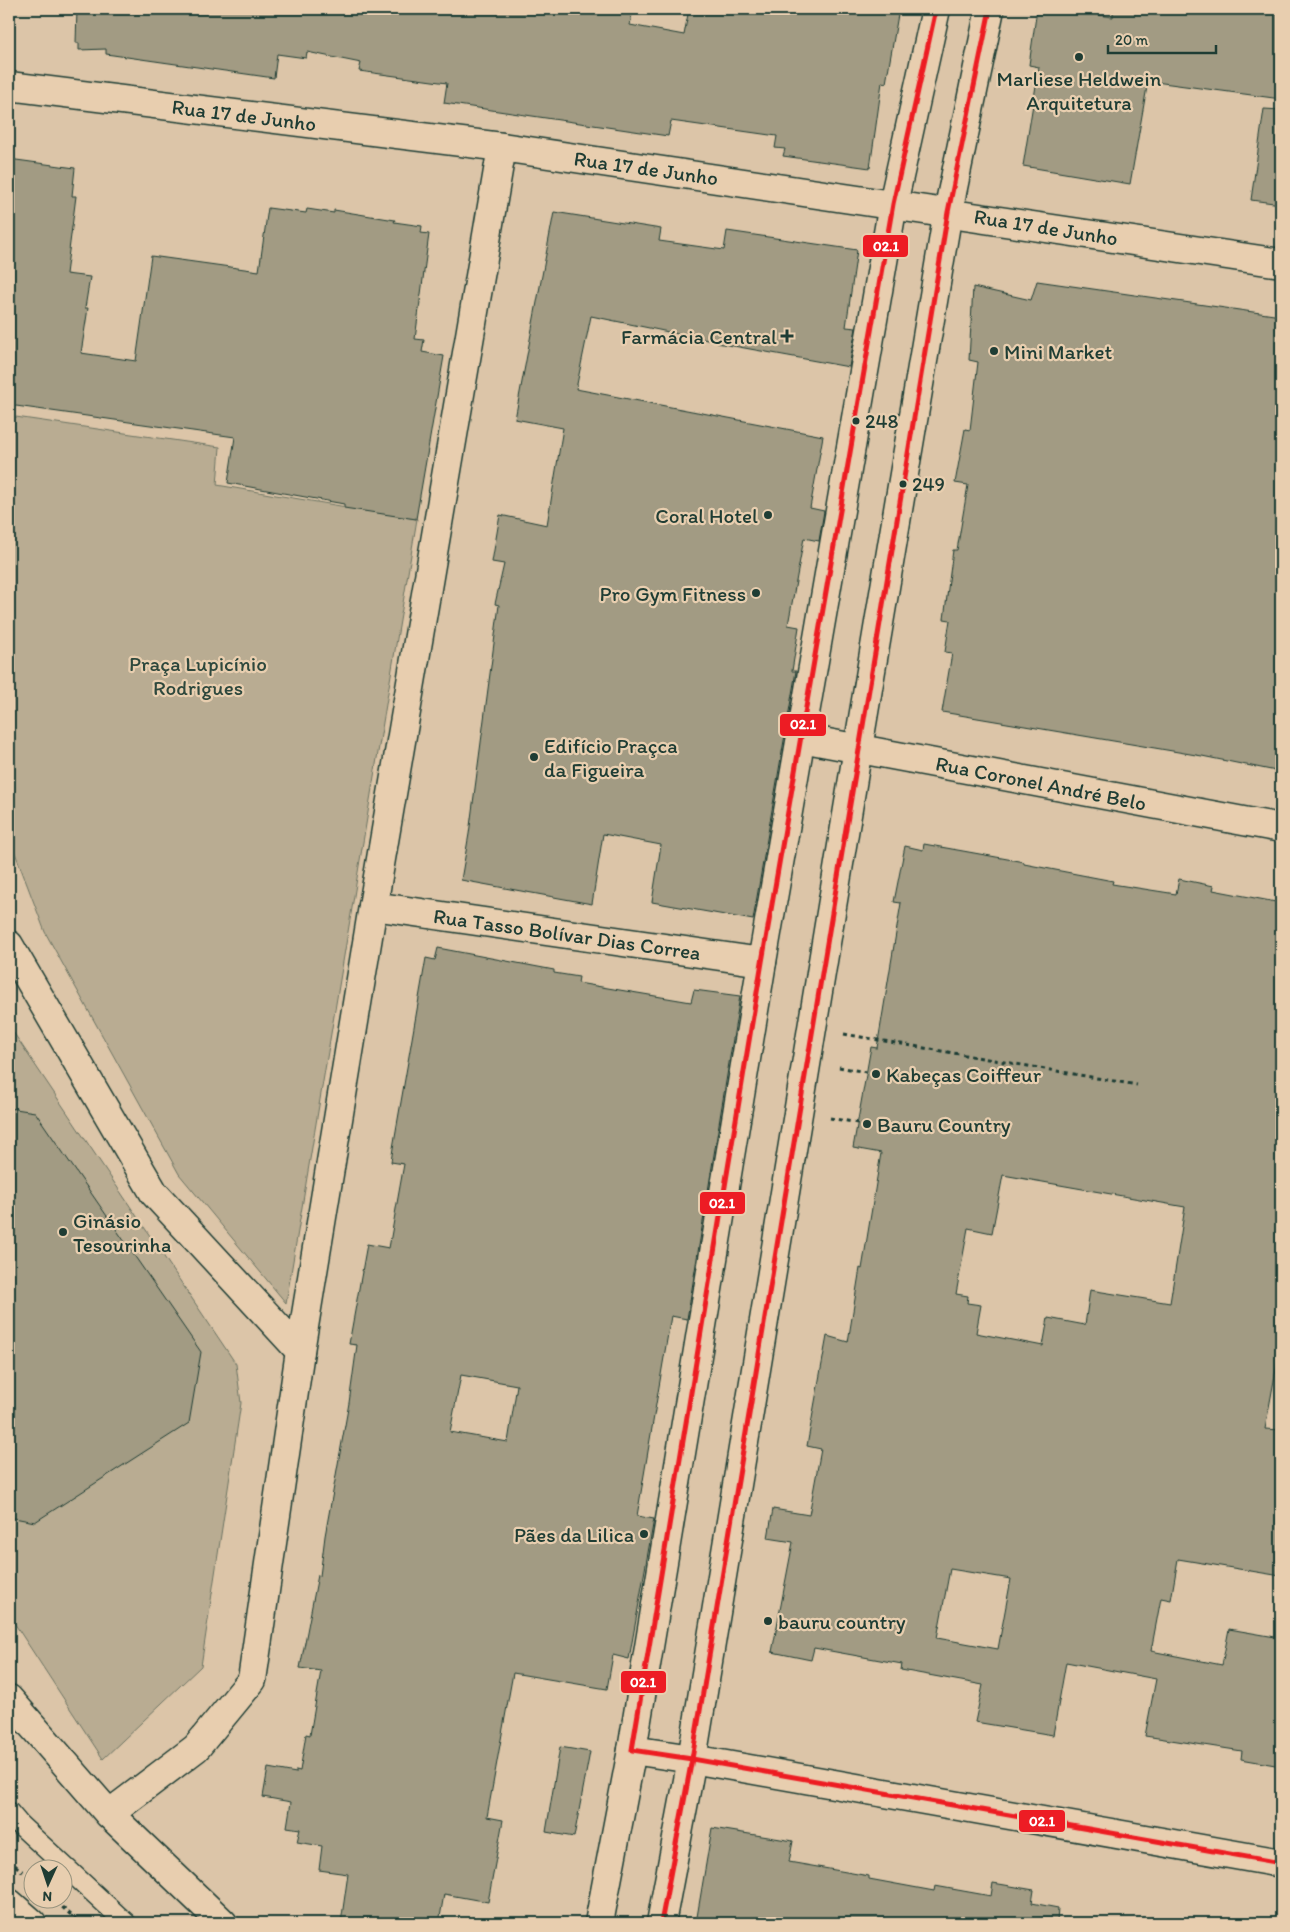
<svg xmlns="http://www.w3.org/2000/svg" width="1290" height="1932" font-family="Itim,sans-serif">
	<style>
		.green { fill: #b9ac92; stroke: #6c7463 }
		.building { fill: #a29b83; stroke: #1f3d34; fill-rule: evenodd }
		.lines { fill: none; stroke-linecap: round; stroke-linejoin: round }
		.service-casing { stroke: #1f3d34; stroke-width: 22 }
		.minor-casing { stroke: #1f3d34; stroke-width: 31 }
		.tertiary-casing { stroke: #1f3d34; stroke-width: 31 }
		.secondary-casing { stroke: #1f3d34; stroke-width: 31 }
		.path { stroke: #1f3d34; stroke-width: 3; stroke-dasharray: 4 4; stroke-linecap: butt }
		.service { stroke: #e8ceaf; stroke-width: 19 }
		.minor { stroke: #e8ceaf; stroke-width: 28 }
		.tertiary { stroke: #e8ceaf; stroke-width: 28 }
		.secondary { stroke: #e8ceaf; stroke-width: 28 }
		.bus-1-casing { stroke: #e8ceaf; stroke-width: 9 }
		.bus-1 { stroke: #ed1c24; stroke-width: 5 }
		.poi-dot { fill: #1f3d34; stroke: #e8ceaf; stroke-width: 2 }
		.labels { text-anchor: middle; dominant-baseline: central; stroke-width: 4.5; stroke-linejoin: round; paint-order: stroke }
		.bus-label { font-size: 20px; fill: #1f3d34; stroke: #e8ceaf; text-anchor: start }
		.poi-label { font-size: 21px; fill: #1f3d34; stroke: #e8ceaf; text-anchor: start }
		.street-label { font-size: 21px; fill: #1f3d34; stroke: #e8ceaf }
		.park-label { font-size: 21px; fill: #2e483d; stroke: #e8ceaf }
		.line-badge { stroke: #e8ceaf; stroke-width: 2 }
		.badge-label { font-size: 14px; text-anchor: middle; font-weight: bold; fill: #fff }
	</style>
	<rect width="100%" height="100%" fill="#dcc5a8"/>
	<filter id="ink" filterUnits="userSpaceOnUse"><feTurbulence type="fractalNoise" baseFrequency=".02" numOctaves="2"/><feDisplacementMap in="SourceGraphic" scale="10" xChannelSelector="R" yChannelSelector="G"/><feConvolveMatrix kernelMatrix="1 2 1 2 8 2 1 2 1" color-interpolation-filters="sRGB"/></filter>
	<g filter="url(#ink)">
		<g class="green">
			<polygon points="9,416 220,447 217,485 417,519 286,1303 179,1174 45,932 9,837"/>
			<polygon points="9,1026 236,1364 241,1403 201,1666 103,1759 9,1615"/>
		</g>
		<g class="building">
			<polygon points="77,9 633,9 630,25 684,35 689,9 899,9 886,83 882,82 870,168 783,156 785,149 775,148 777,136 671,121 668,136 444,103 447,83 359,71 361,63 307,52 306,58 277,54 274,78 106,54 106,49 79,50 79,43 76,43"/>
			<polygon points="1037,9 1055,9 1113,17 1113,9 1281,9 1281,99 1148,81 1130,184 1023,166 1039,67 1029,65"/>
			<polygon points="1264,109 1281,110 1281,204 1251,200"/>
			<polygon points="9,159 75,168 72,196 76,196 66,274 90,277 85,308 88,308 81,353 136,361 151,256 259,271 268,208 306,213 307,209 334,213 334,210 395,220 394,222 422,226 421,233 429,234 415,339 424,340 422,352 444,356 416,519 344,508 344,504 228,483 235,437 9,405 9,310 13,277 9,276"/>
			<polygon points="554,212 661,229 659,241 724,250 727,231 857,250 846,327 856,328 849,367 717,343 717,342 591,316 576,389 823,436 810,508 824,511 819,541 804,538 788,625 799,627 792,671 796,671 753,920 652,902 661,845 603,834 592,904 461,880 469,834 499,605 495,604 504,564 492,562 500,515 547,525 563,428 515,419"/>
			<polygon points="1037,281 1281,316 1281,772 1202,756 942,712 952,653 945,652 950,620 944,619 953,550 957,550 968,485 955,483 965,429 970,430 978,362 969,360 973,287 1031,300"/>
			<path d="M924,844L1024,862V864L1113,881L1112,884L1176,894L1179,879L1214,886L1213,890L1281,903V1360L1278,1359L1265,1429L1281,1430V1576L1178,1559L1171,1600L1161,1598L1151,1651L1222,1665L1229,1629L1281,1638V1766L1241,1759L1242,1751L1145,1736L1156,1679L1066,1662L1053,1735L975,1722L983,1685L901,1670L902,1664L814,1648L811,1660L772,1652L793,1542L768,1538L773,1509L809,1515L821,1449L807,1446L827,1336L848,1342L860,1268L862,1269L881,1153L853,1148L871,1047L877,1048L901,903L894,902L905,846L923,850ZM1003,1175L1185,1207L1170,1303L1090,1290L1085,1325L1048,1318L1043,1346L976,1333L981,1305L967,1303L968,1296L956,1294L968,1228L992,1233ZM950,1569L1011,1579L998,1649L937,1638Z"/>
			<path d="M438,948L554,970V973L579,977L578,983L691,1002L694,990L740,996L687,1319L671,1316L637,1516L654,1519L629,1659L613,1655L607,1689L513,1673L487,1817L503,1820L488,1902L444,1894L439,1923H341L348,1874L319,1870L322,1846L297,1842L300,1829L287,1827L291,1802L263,1797L268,1768L296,1773V1770L300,1771L306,1734L310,1735L321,1671L300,1668L318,1575L320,1576L325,1536L349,1403L357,1345L349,1344L367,1244L389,1248L404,1164L391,1162L393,1148L426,958L435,960ZM461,1375L517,1385L508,1442L450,1432Z"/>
			<polygon points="9,1108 35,1112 201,1352 189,1423 35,1522 9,1517"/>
			<polygon points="560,1747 590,1752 574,1837 546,1832"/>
			<polygon points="712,1828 793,1841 789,1862 869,1876 869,1879 934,1891 935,1886 991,1896 993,1883 1034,1890 1032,1903 1058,1908 1057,1923 696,1923"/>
		</g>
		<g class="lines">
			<defs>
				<polyline id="service" points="9,1812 20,1825 126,1923"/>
				<g id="minor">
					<polyline points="9,86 502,147 1281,263"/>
					<polyline points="801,738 1281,828"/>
					<polyline points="373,906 762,962"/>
					<polyline points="9,945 154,1193 300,1351"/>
					<polyline points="109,1814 196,1748 252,1680 300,1351 373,906 502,147"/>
				</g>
				<polyline id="tertiary" points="632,1750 692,1759 1281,1863"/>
				<g id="secondary">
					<polyline points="9,1699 109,1814 223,1923"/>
					<polyline points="9,1903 32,1923"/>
					<polyline points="599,1923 632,1750 762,962 893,204 936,9"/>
					<polyline points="661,1923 692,1759 858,748 948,212 990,9"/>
				</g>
			</defs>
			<use href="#service" class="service-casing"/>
			<use href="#minor" class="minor-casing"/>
			<use href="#tertiary" class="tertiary-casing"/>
			<use href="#secondary" class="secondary-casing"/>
			<g class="path">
				<polyline points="844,1034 1137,1085"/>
				<polyline points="839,1067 866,1072"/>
				<polyline points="830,1118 858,1123"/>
				<polyline points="9,1860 23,1872"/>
				<polyline points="62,1907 80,1923"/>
			</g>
			<use href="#service" class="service"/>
			<use href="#minor" class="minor"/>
			<use href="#tertiary" class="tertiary"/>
			<use href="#secondary" class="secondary"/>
			<defs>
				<g id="bus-1">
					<polyline points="936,9 893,204 762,962 632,1750 692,1759 1281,1863"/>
					<polyline points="661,1923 692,1759 948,212 990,9"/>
				</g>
			</defs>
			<use href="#bus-1" class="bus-1-casing"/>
			<use href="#bus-1" class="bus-1"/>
		</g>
	</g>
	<g class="poi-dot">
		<circle cx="1079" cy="57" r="5"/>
		<path d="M784.5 328.5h5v5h5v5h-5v5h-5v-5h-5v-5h5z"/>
		<circle cx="994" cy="351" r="5"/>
		<circle cx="856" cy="421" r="4.5"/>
		<circle cx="903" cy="484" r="4.5"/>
		<circle cx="768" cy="515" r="5"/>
		<circle cx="756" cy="593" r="5"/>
		<circle cx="534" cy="757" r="5"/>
		<circle cx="876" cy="1074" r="5"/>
		<circle cx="867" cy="1124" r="5"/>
		<circle cx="63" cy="1232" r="5"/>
		<circle cx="644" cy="1534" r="5"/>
		<circle cx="768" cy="1621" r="5"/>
	</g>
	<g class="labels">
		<g class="bus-label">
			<text x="865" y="421">248</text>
			<text x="912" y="484">249</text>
		</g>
		<g class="poi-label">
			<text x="1079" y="78" text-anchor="middle">Marliese Heldwein<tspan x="1079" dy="24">Arquitetura</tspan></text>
			<text x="777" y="336" text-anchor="end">Farmácia Central</text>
			<text x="1004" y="351">Mini Market</text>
			<text x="758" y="515" text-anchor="end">Coral Hotel</text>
			<text x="746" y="593" text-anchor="end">Pro Gym Fitness</text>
			<text x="544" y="745">Edifício Praçca<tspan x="544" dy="24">da Figueira</tspan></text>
			<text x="886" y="1074">Kabeças Coiffeur</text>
			<text x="877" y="1124">Bauru Country</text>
			<text x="73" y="1220">Ginásio<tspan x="73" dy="24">Tesourinha</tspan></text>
			<text x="634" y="1534" text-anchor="end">Pães da Lilica</text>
			<text x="778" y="1621">bauru country</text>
		</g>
		<g class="street-label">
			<text transform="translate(244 115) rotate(7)">Rua 17 de Junho</text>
			<text transform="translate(646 168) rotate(8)">Rua 17 de Junho</text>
			<text transform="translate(1046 227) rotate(9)">Rua 17 de Junho</text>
			<text transform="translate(1041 783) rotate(11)">Rua Coronel André Belo</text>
			<text transform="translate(567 934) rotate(8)">Rua Tasso Bolívar Dias Correa</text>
		</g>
		<g class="park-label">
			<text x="198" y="663">Praça Lupicínio<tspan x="198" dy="24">Rodrigues</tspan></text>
		</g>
	</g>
	<g class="line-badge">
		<rect x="862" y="234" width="47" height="24" rx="5" fill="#ed1c24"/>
		<rect x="779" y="713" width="48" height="24" rx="5" fill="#ed1c24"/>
		<rect x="699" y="1191" width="47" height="24" rx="5" fill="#ed1c24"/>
		<rect x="620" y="1670" width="47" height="24" rx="5" fill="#ed1c24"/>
		<rect x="1018" y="1809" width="48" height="24" rx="5" fill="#ed1c24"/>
	</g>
	<g class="badge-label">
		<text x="886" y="251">02.1</text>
		<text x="803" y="729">02.1</text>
		<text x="722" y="1208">02.1</text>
		<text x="643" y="1687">02.1</text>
		<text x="1042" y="1826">02.1</text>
	</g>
	<rect width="1290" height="1932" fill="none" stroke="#e8ceaf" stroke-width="30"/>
	<rect x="15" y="15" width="1260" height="1902" fill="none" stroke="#1f3d34" stroke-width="2" filter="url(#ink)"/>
	<g transform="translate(48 1884) rotate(183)"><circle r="24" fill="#e8ceaf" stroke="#98947e"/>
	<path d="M0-4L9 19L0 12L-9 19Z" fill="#1f3d34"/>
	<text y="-8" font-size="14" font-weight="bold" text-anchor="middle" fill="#1f3d34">N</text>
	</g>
	<path d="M1108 45v8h108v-8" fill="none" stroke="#1f3d34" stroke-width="2.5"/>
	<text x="1115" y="45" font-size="15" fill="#1f3d34" stroke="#e8ceaf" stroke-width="4" paint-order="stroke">20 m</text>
</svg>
